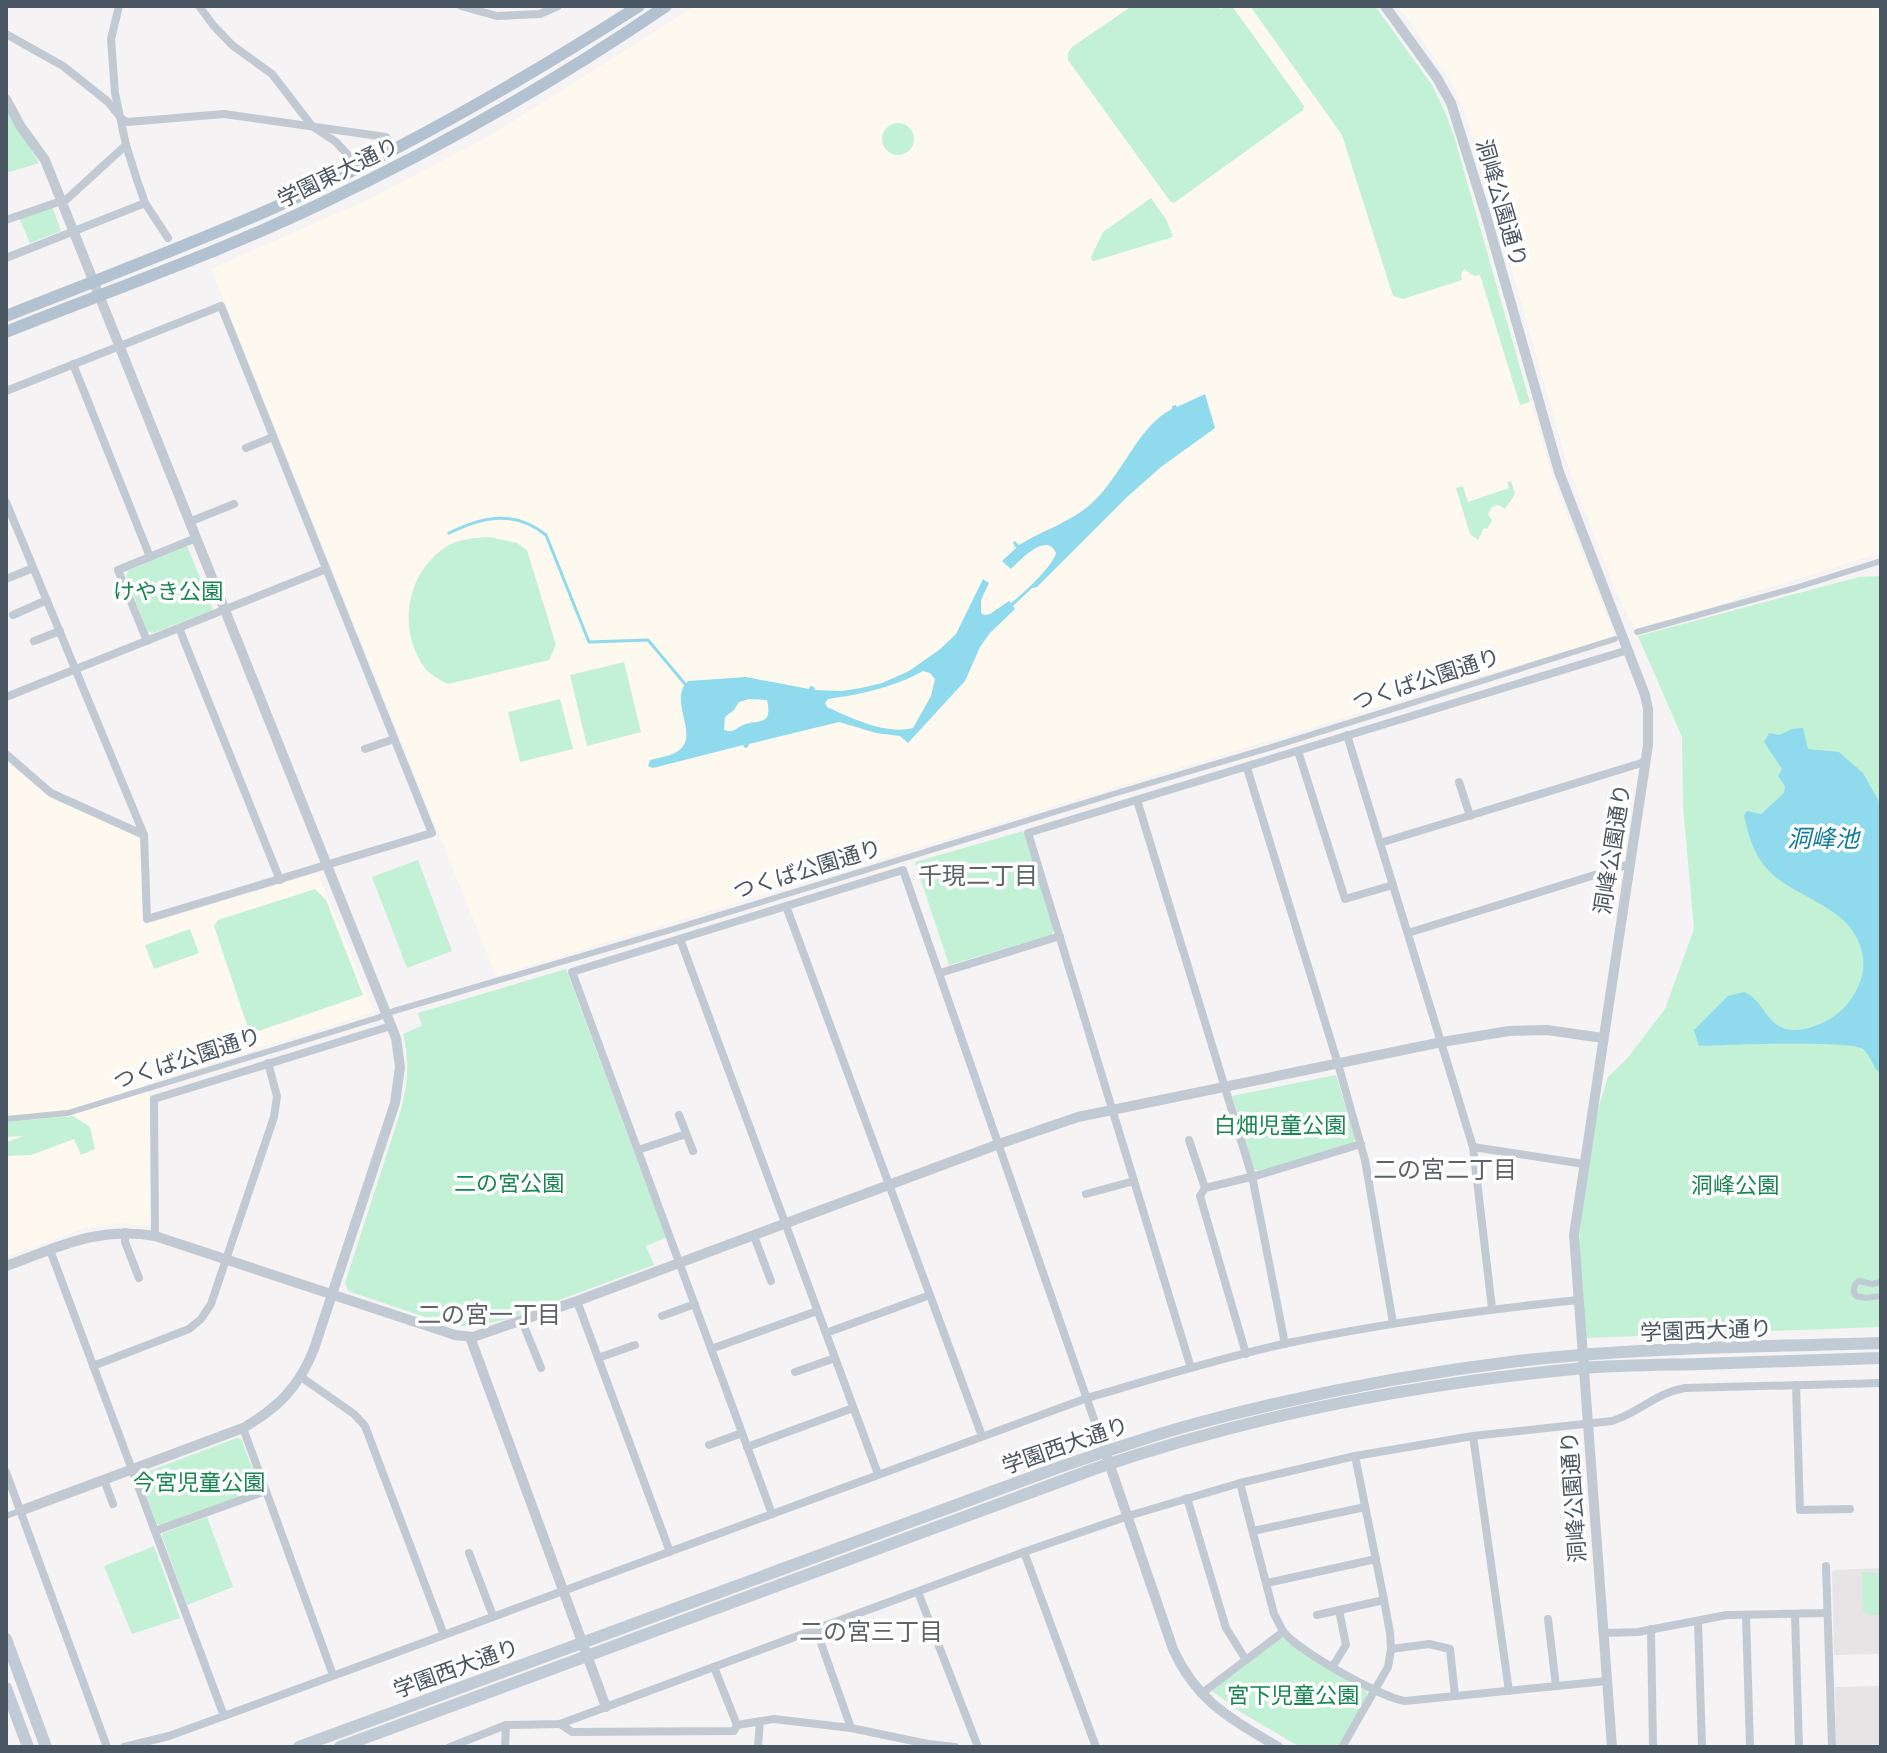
<svg xmlns="http://www.w3.org/2000/svg" width="1887" height="1753" font-family="'PT Sans Narrow','Noto Sans JP',sans-serif">
	<style>
		.commercial { fill: #fdf9ef }
		.education { fill: #e6e4e5 }
		.green { fill: #c3f1d5 }
		.water { fill: #90daee; fill-rule: evenodd }
		.lines { fill: none; stroke-linecap: round; stroke-linejoin: round }
		.stream { stroke: #90daee; stroke-width: 3 }
		.pedestrian { stroke: #c1cad2; stroke-width: 6 }
		.minor { stroke: #c1cad2; stroke-width: 8 }
		.tertiary { stroke: #c1cad2; stroke-width: 10 }
		.secondary { stroke: #c1cbd6; stroke-width: 12 }
		.primary { stroke: #b3c2d1; stroke-width: 12 }
		.pedestrian-bridge { stroke: #c1cad2; stroke-width: 6 }
		.labels { text-anchor: middle; dominant-baseline: central; stroke-width: 7; stroke-linejoin: round; paint-order: stroke }
		.street-label { font-size: 22px; fill: #4a5661; stroke: #fff }
		.park-label { font-size: 22px; fill: #17864f; stroke: #fff }
		.water-label { font-size: 24px; font-style: italic; fill: #0c7c9b; stroke: #fff }
		.neighbourhood-label { font-size: 24px; fill: #5f6368; stroke: #fff }
	</style>
	<rect width="100%" height="100%" fill="#f5f3f3"/>
	<g class="commercial">
		<polygon points="695,6 1375,6 1432,85 1445,112 1462,163 1554,482 1615,637 1471,679 496,976 211,269 365,201 490,136"/>
		<polygon points="1398,6 1881,6 1881,553 1735,598 1735,600 1635,629 1615,589 1568,467 1495,210 1465,113 1452,83"/>
		<polygon points="6,761 49,797 141,838 143,925 318,873 374,1012 147,1083 149,1097 151,1222 146,1226 120,1223 85,1228 6,1257"/>
	</g>
	<g class="education">
		<polygon points="1881,1568 1881,1654 1834,1655 1832,1572 1833,1570"/>
		<polygon points="1881,1686 1881,1747 1836,1747 1835,1687"/>
	</g>
	<g class="green">
		<polygon points="1132,6 1218,6 1221,9 1226,6 1232,6 1304,106 1303,110 1174,203 1170,201 1068,60 1068,53 1072,47"/>
		<polygon points="1250,6 1375,6 1432,85 1445,112 1454,136 1530,402 1520,405 1480,275 1474,276 1464,269 1461,274 1462,280 1403,299 1393,296 1342,135"/>
		<polygon points="6,108 39,163 6,173"/>
		<circle cx="898" cy="139" r="16"/>
		<polygon points="1151,198 1167,221 1173,237 1094,261 1092,260 1091,257 1103,232"/>
		<polygon points="52,206 61,231 30,243 19,218"/>
		<polygon points="1511,481 1515,494 1505,509 1498,505 1492,507 1488,514 1492,521 1487,529 1484,528 1478,540 1470,534 1456,488 1463,486 1468,502 1509,488 1507,482"/>
		<path d="M488,537L517,543L527,550L556,645L549,660L448,684C442,681 436,678 431,674C423,668 418,657 414,648C400,610 414,564 451,544C462,539 475,538 488,537Z"/>
		<polygon points="187,546 213,610 153,633 147,631 126,576 129,570"/>
		<polygon points="1881,576 1881,1327 1586,1338 1579,1244 1581,1217 1596,1116 1608,1077 1626,1060 1665,1009 1694,929 1683,806 1682,737 1638,636 1859,577"/>
		<polygon points="624,662 641,732 587,746 570,675"/>
		<polygon points="560,699 573,749 520,762 508,712"/>
		<polygon points="1023,831 1054,930 1051,935 949,965 915,862"/>
		<polygon points="418,860 452,951 407,968 372,877"/>
		<polygon points="315,889 326,900 363,995 250,1034 214,926 218,920"/>
		<polygon points="190,929 199,953 154,969 145,945"/>
		<path d="M566,969L666,1238L646,1246L654,1265L508,1319L469,1327L443,1323L348,1291L345,1283L401,1110C408,1083 410,1061 403,1034L422,1026L418,1013Z"/>
		<polygon points="1336,1075 1355,1138 1353,1143 1259,1171 1254,1169 1232,1096"/>
		<polygon points="73,1116 90,1127 95,1149 81,1155 74,1139 31,1155 7,1156 6,1142 24,1136 6,1137 6,1122"/>
		<polygon points="237,1438 241,1439 259,1485 256,1490 161,1526 157,1524 139,1477 141,1474"/>
		<polygon points="207,1517 233,1587 187,1605 162,1536 163,1533"/>
		<polygon points="154,1546 180,1618 132,1634 104,1566"/>
		<polygon points="1862,1572 1881,1573 1881,1615 1871,1615 1863,1612"/>
		<polygon points="1281,1638 1286,1639 1301,1652 1366,1691 1368,1695 1337,1747 1300,1747 1242,1713 1212,1691"/>
	</g>
	<g class="water">
		<path d="M1205,394L1215,428L1161,467L1127,497L1037,587L1032,588L1013,606L1015,609L990,633L980,647L965,681L908,743L900,736L876,733L839,722L749,744L748,747L745,748L743,745L653,768L648,766L650,760C657,758 664,757 670,755C708,742 665,702 688,681L746,677L809,689L810,686L814,687L815,690L842,691L861,688L882,683L909,671L939,650L956,634L983,579L989,583L981,600V613L984,615L990,614L1009,601L1011,603C1022,595 1053,566 1056,553C1047,532 1022,558 1011,569L1002,561L1016,548L1013,543L1015,541L1019,545C1043,530 1072,522 1093,502C1122,475 1139,425 1172,409V406L1176,405L1177,407ZM923,671L930,673L935,679L931,696L913,728C886,735 851,718 827,707L825,703L828,699C861,694 893,688 923,671ZM749,699L767,700C773,727 758,719 743,725C734,729 734,733 724,730L725,717L734,710L739,702Z"/>
		<path d="M1803,728L1808,749L1839,752L1863,773L1881,805V1074C1872,1067 1871,1056 1863,1049C1852,1040 1722,1045 1699,1046L1694,1030L1728,996L1744,992C1762,999 1765,1021 1783,1028C1797,1034 1818,1026 1830,1019C1846,1009 1857,994 1862,976C1864,968 1864,960 1862,952C1852,906 1797,900 1768,870C1754,855 1748,835 1744,815L1747,811L1761,814L1784,793L1785,786L1778,776L1782,769L1764,742L1769,733L1779,735L1792,729Z"/>
	</g>
	<g class="lines">
		<path class="stream" d="M449,533C482,517 514,509 546,535L589,642L648,640L685,684"/>
		<g class="pedestrian">
			<polyline points="1637,632 1795,588 1881,561"/>
			<polyline points="394,1011 677,928 1120,792 1272,747 1615,639"/>
			<polyline points="6,1119 68,1113 377,1018"/>
			<path d="M1881,1282L1872,1284L1859,1281C1854,1283 1852,1292 1856,1296L1866,1298L1881,1296"/>
			<polyline points="6,1516 20,1511"/>
		</g>
		<g class="minor">
			<polyline points="119,6 111,39 115,93 126,145 137,180 145,203 168,238"/>
			<polyline points="199,6 213,25 232,45 272,74 312,126 336,142 348,155 356,168"/>
			<polyline points="461,6 497,16 540,14 558,6"/>
			<polyline points="6,34 63,66 107,101 121,118 127,122 224,114 386,137"/>
			<polyline points="6,220 67,199 126,145"/>
			<polyline points="6,258 145,203"/>
			<polyline points="73,364 150,557"/>
			<polyline points="6,391 221,306 432,833 147,919 144,835 6,502"/>
			<polyline points="246,448 273,437"/>
			<polyline points="189,522 234,504"/>
			<polyline points="6,579 33,568"/>
			<polyline points="13,615 47,600"/>
			<polyline points="179,628 280,880"/>
			<polyline points="34,641 60,631"/>
			<polyline points="147,641 118,570 196,538"/>
			<polyline points="6,697 326,569"/>
			<polyline points="1347,735 1473,1147 1492,1308"/>
			<polyline points="365,749 394,739"/>
			<polyline points="1298,751 1345,899 1393,885"/>
			<polyline points="6,754 51,793 144,835"/>
			<polyline points="1247,768 1338,1064 1365,1160 1393,1323"/>
			<polyline points="1459,782 1470,816"/>
			<polyline points="1137,800 1252,1176 1285,1344"/>
			<polyline points="1380,843 1645,762"/>
			<polyline points="786,906 982,1436"/>
			<polyline points="1408,933 1630,864"/>
			<polyline points="680,939 878,1474"/>
			<polyline points="940,973 1060,936"/>
			<polyline points="679,1115 693,1151"/>
			<polyline points="1189,1140 1205,1188"/>
			<polyline points="1473,1147 1584,1164"/>
			<polyline points="638,1150 686,1134"/>
			<polyline points="1086,1194 1134,1181"/>
			<polyline points="125,1232 125,1242 139,1278"/>
			<polyline points="155,1236 154,1099 391,1026"/>
			<polyline points="754,1236 771,1281"/>
			<polyline points="50,1250 224,1716"/>
			<polyline points="577,1301 670,1552"/>
			<polyline points="662,1316 695,1304"/>
			<polyline points="522,1321 541,1368"/>
			<polyline points="826,1333 930,1295"/>
			<polyline points="711,1349 817,1311"/>
			<polyline points="1246,1354 1200,1196 1205,1188 1259,1175 1361,1144"/>
			<polyline points="598,1358 635,1345"/>
			<polyline points="93,1366 189,1329 201,1319 211,1304 274,1117 277,1096 268,1063"/>
			<path d="M1191,1368L1028,833C1229,773 1429,711 1628,650"/>
			<polyline points="795,1372 835,1358"/>
			<polyline points="301,1377 354,1414 365,1426 444,1635"/>
			<polyline points="1796,1385 1800,1510 1850,1509"/>
			<polyline points="243,1428 333,1675"/>
			<polyline points="1473,1436 1509,1691"/>
			<polyline points="709,1445 742,1433"/>
			<polyline points="747,1447 853,1408"/>
			<polyline points="6,1472 107,1747"/>
			<polyline points="104,1480 113,1504"/>
			<path d="M1240,1483L1274,1614C1277,1619 1280,1626 1283,1631C1296,1650 1382,1698 1405,1701L1607,1681"/>
			<polyline points="1187,1498 1226,1628 1246,1660"/>
			<polyline points="772,1514 572,972 903,870 1105,1451"/>
			<polyline points="155,1531 266,1491"/>
			<polyline points="1253,1531 1365,1507"/>
			<polyline points="1024,1552 1096,1747"/>
			<polyline points="469,1553 493,1616"/>
			<polyline points="1826,1566 1832,1747"/>
			<polyline points="1267,1583 1376,1559"/>
			<polyline points="918,1592 978,1747"/>
			<polyline points="1795,1614 1799,1747"/>
			<polyline points="1317,1615 1384,1600"/>
			<polyline points="1746,1615 1750,1747"/>
			<polyline points="1548,1619 1556,1686"/>
			<polyline points="1698,1621 1702,1747"/>
			<polyline points="816,1629 851,1728"/>
			<polyline points="1651,1629 1653,1747"/>
			<polyline points="1604,1633 1638,1632 1727,1615 1827,1613"/>
			<polyline points="1391,1649 1429,1644 1450,1649 1455,1696"/>
			<polyline points="1333,1666 1346,1645 1339,1610"/>
			<polyline points="714,1667 737,1725 774,1719 851,1728 928,1744 955,1747"/>
			<polyline points="1201,1694 1283,1632"/>
			<polyline points="560,1724 572,1732 734,1731 737,1725"/>
			<path d="M124,1747L169,1736L224,1716L1087,1398C1153,1379 1220,1358 1288,1343C1384,1323 1480,1310 1578,1300"/>
			<path d="M450,1747L506,1725L560,1724L1024,1552L1128,1516L1240,1483L1355,1456L1473,1436L1612,1421C1639,1413 1655,1393 1685,1388L1881,1383"/>
			<polyline points="505,1747 506,1725"/>
			<polyline points="758,1747 760,1721"/>
			<polyline points="1342,1747 1388,1667 1391,1649 1390,1633 1384,1600 1355,1456"/>
		</g>
		<g class="tertiary">
			<polyline points="1385,6 1437,78 1451,103 1485,212 1559,472 1645,695 1648,709 1648,745 1574,1235 1612,1747"/>
			<path d="M6,99L21,127L45,160L396,1038L400,1067L395,1103L314,1349C299,1387 278,1408 243,1428L20,1511"/>
			<path d="M6,1266C59,1247 97,1226 155,1236L455,1335L473,1337L577,1301L999,1144L1078,1117L1442,1042L1509,1031L1547,1030L1603,1038"/>
			<polyline points="470,1337 606,1707"/>
			<path d="M1107,1457L1173,1649C1197,1702 1230,1718 1278,1747"/>
		</g>
		<g class="secondary">
			<polyline points="6,1639 46,1747"/>
			<polyline points="6,1688 28,1747"/>
			<path d="M299,1747L1054,1469C1101,1453 1149,1436 1198,1423C1303,1395 1410,1374 1518,1361C1638,1347 1760,1347 1881,1343"/>
			<path d="M340,1747L1094,1469C1252,1415 1419,1383 1585,1368C1623,1365 1661,1365 1700,1364C1760,1362 1821,1360 1881,1358"/>
		</g>
		<g class="primary">
			<path d="M6,316C95,281 184,247 271,209C399,152 522,81 639,6"/>
			<path d="M6,332C111,290 218,253 320,204C441,147 556,81 666,6"/>
		</g>
		<polyline class="pedestrian-bridge" points="377,1018 394,1011"/>
	</g>
	<g class="labels">
		<g class="street-label">
			<text transform="translate(338 172) rotate(-26)">学園東大通り</text>
			<text transform="translate(1502 203) rotate(74)">洞峰公園通り</text>
			<text transform="translate(1426 679) rotate(-18)">つくば公園通り</text>
			<text transform="translate(1612 849) rotate(-81)">洞峰公園通り</text>
			<text transform="translate(807 869) rotate(-17)">つくば公園通り</text>
			<text transform="translate(187 1058) rotate(-18)">つくば公園通り</text>
			<text transform="translate(1706 1330) rotate(-2)">学園西大通り</text>
			<text transform="translate(1065 1445) rotate(-19)">学園西大通り</text>
			<text transform="translate(1573 1497) rotate(-94)">洞峰公園通り</text>
			<text transform="translate(456 1668) rotate(-20)">学園西大通り</text>
		</g>
		<g class="park-label">
			<text x="168" y="591">けやき公園</text>
			<text x="1280" y="1125">白畑児童公園</text>
			<text x="509" y="1183">二の宮公園</text>
			<text x="1735" y="1185">洞峰公園</text>
			<text x="199" y="1482">今宮児童公園</text>
			<text x="1293" y="1695">宮下児童公園</text>
		</g>
		<g class="water-label">
			<text x="1823" y="838">洞峰池</text>
		</g>
		<g class="neighbourhood-label">
			<text x="978" y="875">千現二丁目</text>
			<text x="1445" y="1169">二の宮二丁目</text>
			<text x="489" y="1314">二の宮一丁目</text>
			<text x="871" y="1631">二の宮三丁目</text>
		</g>
	</g>
	<rect width="1887" height="1753" fill="none" stroke="#4a5661" stroke-width="16"/>
</svg>
